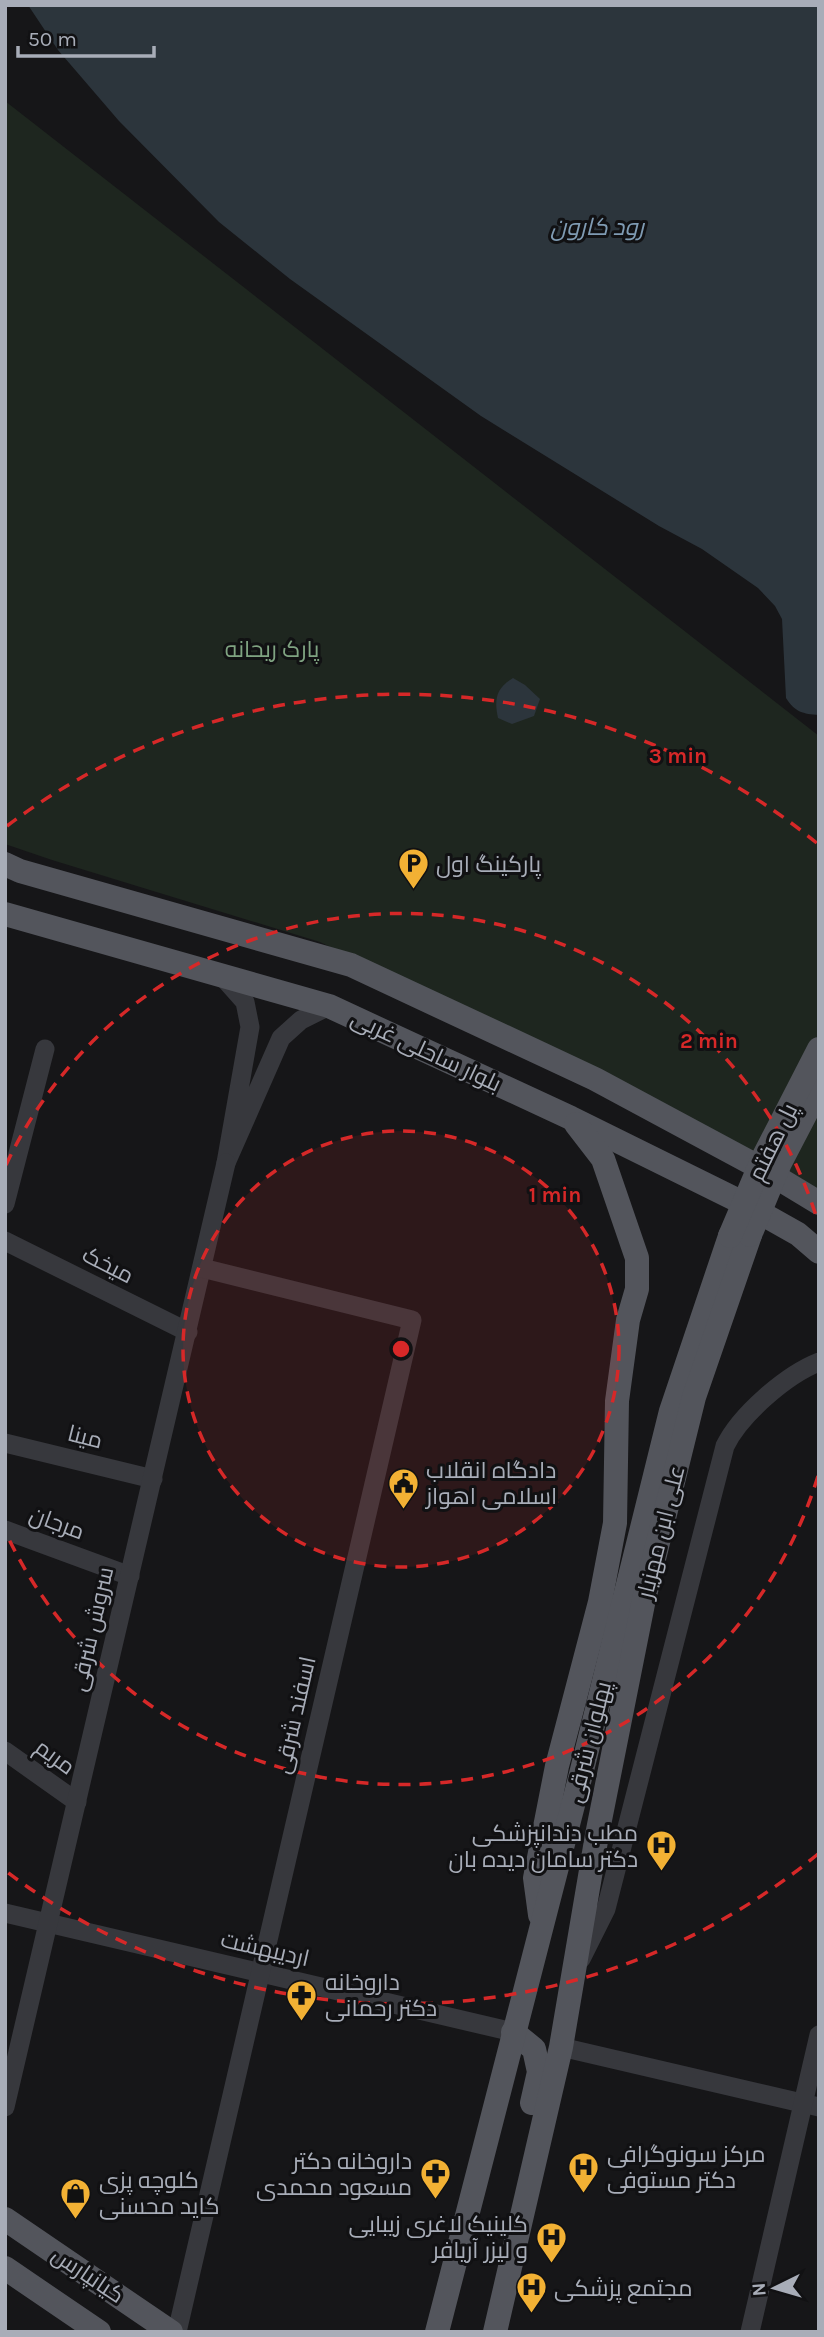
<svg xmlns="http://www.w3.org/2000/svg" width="824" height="2337" font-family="Karla,Cairo,sans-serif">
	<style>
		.green { fill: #1e261f }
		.water { fill: #2c353c }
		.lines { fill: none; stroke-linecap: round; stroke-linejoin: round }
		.minor { stroke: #37383d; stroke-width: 19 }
		.major { stroke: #53555c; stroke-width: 24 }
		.major-bridge { stroke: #53555c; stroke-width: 24 }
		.ring { fill: none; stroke: #d62828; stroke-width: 3.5; stroke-dasharray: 12 9 }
		.labels { text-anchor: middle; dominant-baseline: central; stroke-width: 6; stroke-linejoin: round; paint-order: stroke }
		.park-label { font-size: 23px; fill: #7fa381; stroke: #111113 }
		.poi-label { font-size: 23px; fill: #a8adb8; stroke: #111113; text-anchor: start }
		.street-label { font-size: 23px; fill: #a8adb8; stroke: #111113 }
		.water-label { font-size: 24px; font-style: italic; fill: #7f9bb3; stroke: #111113 }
		.centre { fill: #d62828; stroke: #111113; stroke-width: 3.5 }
		.ring-label { font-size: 21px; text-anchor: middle; font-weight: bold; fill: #d62828; stroke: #111113; stroke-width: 6; stroke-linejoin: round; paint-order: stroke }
	</style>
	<rect width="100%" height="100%" fill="#161618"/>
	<polygon class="green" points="5,101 819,736 819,1201 599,1075 320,942 52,860 5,844"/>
	<g class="water">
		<path d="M28,5H819V715C803,714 795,712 786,698L782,619L775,606L758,588L702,549L659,526L481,416L290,279L219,222L119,121L58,50Z"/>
		<path d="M513,678L525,685L540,699L534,716L512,724L498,718C494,699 496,688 513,678Z"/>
	</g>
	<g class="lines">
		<g class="minor">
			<polyline points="221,975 245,1002 250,1027 226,1163 281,1038 301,1020 329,1006"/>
			<polyline points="5,1204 45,1049"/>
			<polyline points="5,1241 188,1332"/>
			<polyline points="5,1443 153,1479"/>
			<polyline points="5,1530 130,1576"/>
			<polyline points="5,1751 77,1802"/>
			<polyline points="5,1913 513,2032"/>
			<path d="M581,1959L606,1909L725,1446C740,1415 786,1375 819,1362"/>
			<polyline points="561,2047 819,2107"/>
			<polyline points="5,2107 226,1163"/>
			<polyline points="177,2332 412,1320 202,1268"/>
			<polyline points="750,2332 819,2035"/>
		</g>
		<g class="major">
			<polyline points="5,864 20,871 351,965 595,1079 766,1171 819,1203"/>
			<polyline points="5,914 329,1006 571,1118 741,1202 798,1234 819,1252"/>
			<polyline points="540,1915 535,1878 557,1766 600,1602 615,1523 617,1401 628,1320 637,1289 637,1258 603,1159 576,1124"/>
			<polyline points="513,2032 534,2049 539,2072 532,2103"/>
			<polyline points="5,2219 171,2332"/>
			<polyline points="5,2268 99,2332"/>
			<polyline points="437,2332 580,1778 671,1411 730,1236"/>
			<polyline points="495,2332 561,2047 597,1835 644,1599 694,1397 750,1235"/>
		</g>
		<g class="major-bridge">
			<polyline points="750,1235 780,1163 819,1088"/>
			<polyline points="730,1236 764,1156 819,1049"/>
		</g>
	</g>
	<circle cx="401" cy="1349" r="218" fill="#d62828" fill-opacity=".12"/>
	<g class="ring">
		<circle cx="401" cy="1349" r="218"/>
		<path d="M818 1476A436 436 0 0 1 6 1533M6 1165A436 436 0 0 1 818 1222"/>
		<path d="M818 1854A655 655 0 0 1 7 1872M7 826A655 655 0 0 1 818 844"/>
	</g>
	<defs>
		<symbol id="parking-pin" viewBox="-11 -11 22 30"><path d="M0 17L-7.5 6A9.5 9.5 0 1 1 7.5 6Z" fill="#f2b134" stroke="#111113"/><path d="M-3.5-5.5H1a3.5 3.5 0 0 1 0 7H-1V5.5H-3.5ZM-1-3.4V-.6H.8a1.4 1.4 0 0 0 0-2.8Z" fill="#111"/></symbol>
		<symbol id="civic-pin" viewBox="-11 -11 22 30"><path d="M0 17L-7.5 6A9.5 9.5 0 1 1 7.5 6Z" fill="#f2b134" stroke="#111113"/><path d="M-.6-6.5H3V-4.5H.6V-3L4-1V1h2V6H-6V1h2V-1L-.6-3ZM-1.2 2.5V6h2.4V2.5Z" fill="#111"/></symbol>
		<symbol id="hospital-pin" viewBox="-11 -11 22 30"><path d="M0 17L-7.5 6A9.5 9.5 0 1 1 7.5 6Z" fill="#f2b134" stroke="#111113"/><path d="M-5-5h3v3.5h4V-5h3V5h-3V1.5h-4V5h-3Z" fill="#111"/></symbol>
		<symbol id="pharmacy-pin" viewBox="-11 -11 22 30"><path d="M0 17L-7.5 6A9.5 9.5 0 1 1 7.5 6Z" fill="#f2b134" stroke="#111113"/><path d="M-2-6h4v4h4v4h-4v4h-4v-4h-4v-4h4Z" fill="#111"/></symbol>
		<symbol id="shop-pin" viewBox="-11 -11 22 30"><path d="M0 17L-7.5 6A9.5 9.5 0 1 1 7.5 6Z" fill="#f2b134" stroke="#111113"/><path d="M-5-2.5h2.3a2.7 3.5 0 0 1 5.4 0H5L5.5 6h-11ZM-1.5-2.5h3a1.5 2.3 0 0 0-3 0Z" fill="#111"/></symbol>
	</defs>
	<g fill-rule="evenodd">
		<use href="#parking-pin" x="396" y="846" width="35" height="47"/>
		<use href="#civic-pin" x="386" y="1466" width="35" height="47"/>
		<use href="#hospital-pin" x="644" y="1828" width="35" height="47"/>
		<use href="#pharmacy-pin" x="284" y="1978" width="35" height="47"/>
		<use href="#hospital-pin" x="566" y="2150" width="35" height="47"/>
		<use href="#pharmacy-pin" x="418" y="2156" width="35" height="47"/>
		<use href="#shop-pin" x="58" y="2176" width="35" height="47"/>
		<use href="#hospital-pin" x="534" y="2220" width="35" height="47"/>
		<use href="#hospital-pin" x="514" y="2270" width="35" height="47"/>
	</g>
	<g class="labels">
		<g class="park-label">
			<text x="272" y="649">پارک ریحانه</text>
		</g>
		<g class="poi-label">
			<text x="436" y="864">پارکینگ اول</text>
			<text x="426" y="1470">دادگاه انقلاب<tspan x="426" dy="26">اسلامی اهواز</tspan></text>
			<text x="638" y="1833" text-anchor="end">مطب دندانپزشکی<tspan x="638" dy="26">دکتر سامان دیده بان</tspan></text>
			<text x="325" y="1982">داروخانه<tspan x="325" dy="26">دکتر رحمانی</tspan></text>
			<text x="607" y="2154">مرکز سونوگرافی<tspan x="607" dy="26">دکتر مستوفی</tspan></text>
			<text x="412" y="2161" text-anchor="end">داروخانه دکتر<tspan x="412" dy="26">مسعود محمدی</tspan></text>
			<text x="99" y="2180">کلوچه پزی<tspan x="99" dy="26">کاید محسنی</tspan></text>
			<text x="528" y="2224" text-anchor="end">کلینیک لاغری زیبایی<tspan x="528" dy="26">و لیزر آریافر</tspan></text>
			<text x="554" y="2288">مجتمع پزشکی</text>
		</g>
		<g class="street-label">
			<text transform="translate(426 1051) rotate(25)">بلوار ساحلی غربی</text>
			<text transform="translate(773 1142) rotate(-64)">پل هفتم</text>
			<text transform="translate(108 1265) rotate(27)">میخک</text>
			<text transform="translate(85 1437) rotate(14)">مینا</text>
			<text transform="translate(57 1523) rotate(20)">مرجان</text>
			<text transform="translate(661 1532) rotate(-76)">علی ابن مهزیار</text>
			<text transform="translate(92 1629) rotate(-77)">سروش شرقی</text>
			<text transform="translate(295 1715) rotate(-77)">اسفند شرقی</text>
			<text transform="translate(589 1742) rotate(-76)">پهلوان شرقی</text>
			<text transform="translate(55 1757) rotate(36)">مریم</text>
			<text transform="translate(265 1949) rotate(13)">اردیبهشت</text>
			<text transform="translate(88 2275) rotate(34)">کیانپارس</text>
		</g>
		<g class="water-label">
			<text x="597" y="227">رود کارون</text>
		</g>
	</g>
	<circle cx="401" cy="1349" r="10" class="centre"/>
	<g class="ring-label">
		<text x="678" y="763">3 min</text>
		<text x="709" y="1048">2 min</text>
		<text x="555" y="1202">1 min</text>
	</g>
	<rect width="824" height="2337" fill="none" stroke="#a8adb8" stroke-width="14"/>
	<g transform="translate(775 2288) rotate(265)" stroke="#111113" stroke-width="5" paint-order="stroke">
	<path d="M0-5L12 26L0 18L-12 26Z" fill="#a8adb8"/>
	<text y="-10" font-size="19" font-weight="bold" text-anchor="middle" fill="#a8adb8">N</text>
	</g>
	<path d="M18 46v10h136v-10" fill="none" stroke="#a8adb8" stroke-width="3.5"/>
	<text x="28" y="46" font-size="21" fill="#a8adb8" stroke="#111113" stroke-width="5" paint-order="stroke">50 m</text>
</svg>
